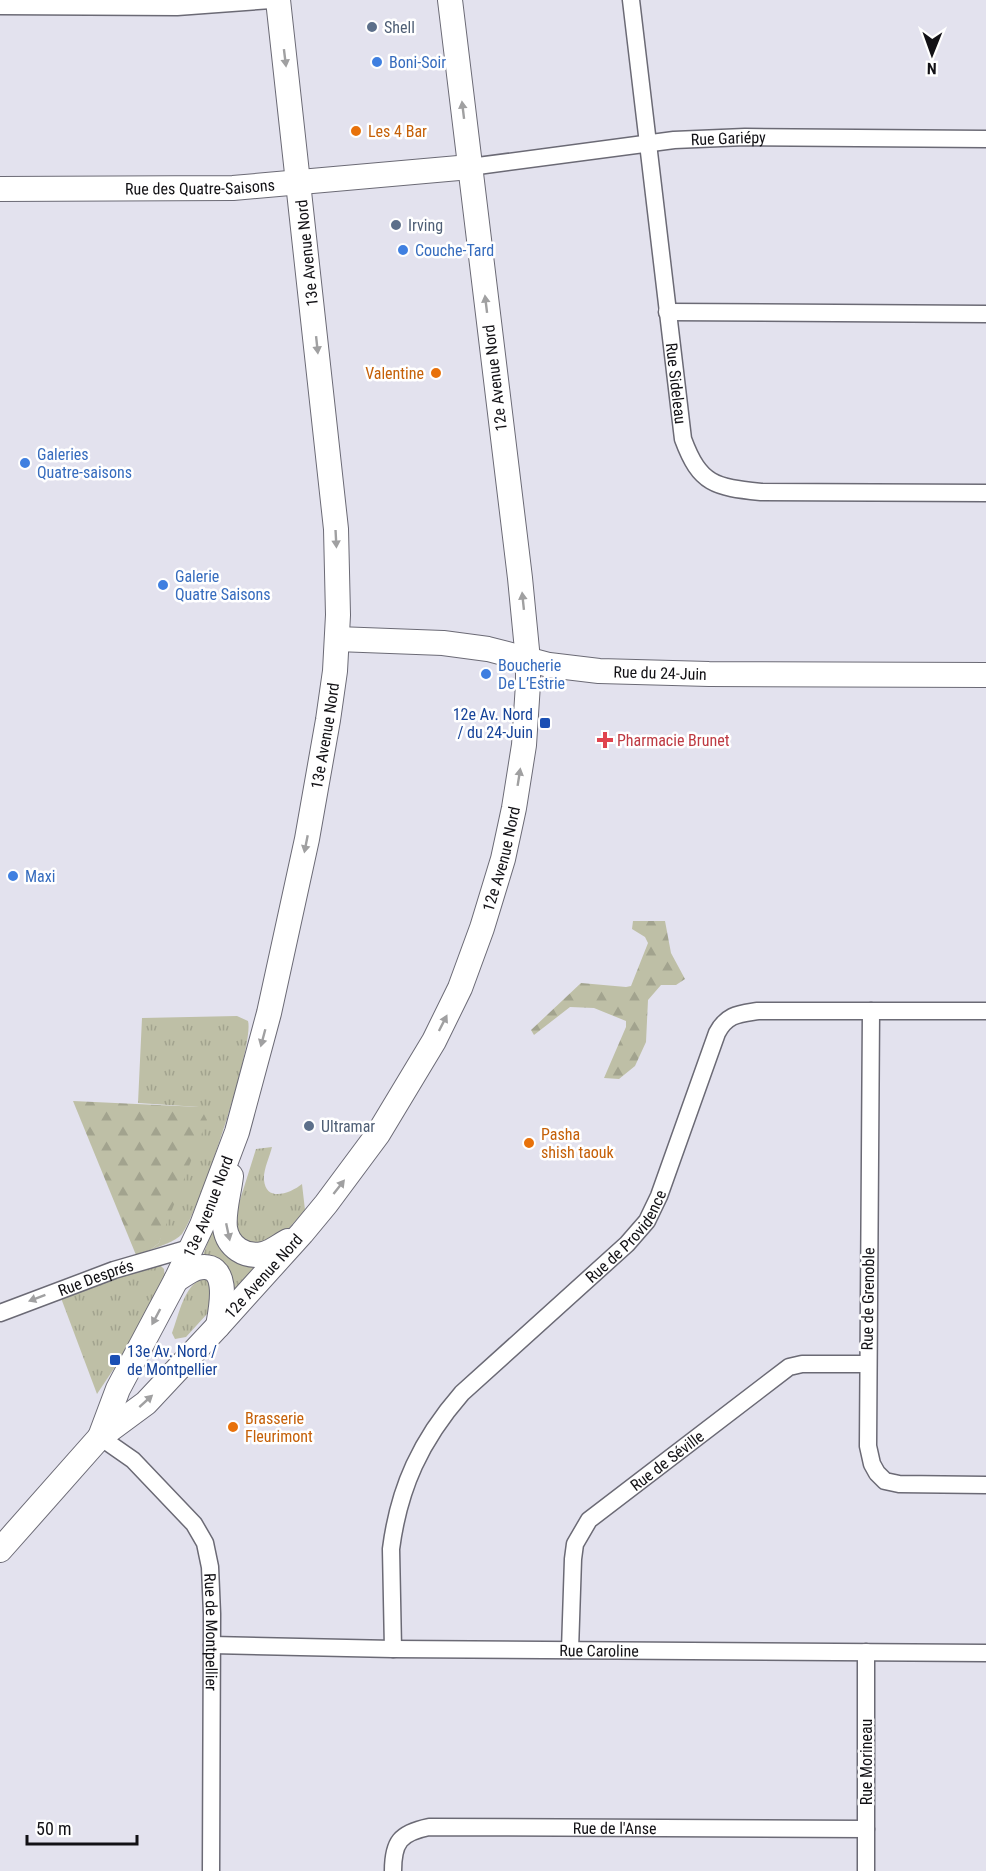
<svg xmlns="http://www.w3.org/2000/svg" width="986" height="1871" font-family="'Roboto Condensed',sans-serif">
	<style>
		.grass { fill: url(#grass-tufts) }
		.forest { fill: url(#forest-firs) }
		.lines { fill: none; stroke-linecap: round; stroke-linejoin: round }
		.street-casing { stroke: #6b6a75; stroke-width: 19 }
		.secondary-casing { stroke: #6b6a75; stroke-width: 26 }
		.street { stroke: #fff; stroke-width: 16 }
		.secondary { stroke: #fff; stroke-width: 24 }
		.oneway { fill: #a0a0a1 }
		.service-dot { fill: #5c6f8a; stroke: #fff; stroke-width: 2 }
		.shop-dot { fill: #3f7fe0; stroke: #fff; stroke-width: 2 }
		.food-dot { fill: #e8710a; stroke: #fff; stroke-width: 2 }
		.transit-dot { fill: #1a4fb4; stroke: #fff; stroke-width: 2 }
		.health-dot { fill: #e0444e; stroke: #fff; stroke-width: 2 }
		.labels { text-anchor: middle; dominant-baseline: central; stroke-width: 5; stroke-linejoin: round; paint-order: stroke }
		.service-label { font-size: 16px; fill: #4e5e75; stroke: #fff; text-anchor: start }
		.shop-label { font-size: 16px; fill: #366cbe; stroke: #fff; text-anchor: start }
		.food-label { font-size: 16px; fill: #c56008; stroke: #fff; text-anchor: start }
		.street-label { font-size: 16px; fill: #121115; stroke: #fff }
		.transit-label { font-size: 16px; fill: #164399; stroke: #fff; text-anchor: end }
		.health-label { font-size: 16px; fill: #be3a42; stroke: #fff; text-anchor: start }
	</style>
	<defs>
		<pattern id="grass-tufts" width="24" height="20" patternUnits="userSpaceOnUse" patternTransform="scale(1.5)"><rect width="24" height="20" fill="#bebfa6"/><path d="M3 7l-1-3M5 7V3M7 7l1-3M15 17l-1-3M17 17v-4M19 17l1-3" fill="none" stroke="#a2a38e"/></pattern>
		<pattern id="forest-firs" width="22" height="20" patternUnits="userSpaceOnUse" patternTransform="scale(1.5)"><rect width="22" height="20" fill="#bebfa6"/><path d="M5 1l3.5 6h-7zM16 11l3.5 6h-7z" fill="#a2a38e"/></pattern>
	</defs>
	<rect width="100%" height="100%" fill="#e3e2ee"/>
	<g class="grass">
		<path d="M237,1016L248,1021C255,1044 199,1212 182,1234C175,1242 160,1246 150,1250L159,1243L199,1107L138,1103L142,1018Z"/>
		<path d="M272,1147C270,1156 263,1170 264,1180C266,1203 291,1193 302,1184L305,1210L282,1236L251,1248L233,1228L234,1219L256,1149Z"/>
		<polygon points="219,1212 264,1261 230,1298 202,1258"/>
		<polygon points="160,1265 164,1269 165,1278 125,1352 97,1394 61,1298 141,1269"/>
		<path d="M204,1278L214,1282L218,1302L186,1337L175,1339L172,1333C179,1315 184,1284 204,1278Z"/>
	</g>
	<g class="forest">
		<polygon points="633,921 665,921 671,953 685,979 676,985 661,985 648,1000 646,1042 635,1066 619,1079 604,1078 626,1027 626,1021 594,1008 570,1007 534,1035 531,1030 581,983 626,987 631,986 648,943 645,937 632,929"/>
		<polygon points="73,1101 200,1107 207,1120 159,1243 150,1250 136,1255"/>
	</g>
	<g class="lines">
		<defs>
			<g id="street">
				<path id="s1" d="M631,0L683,439C700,485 715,487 761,492L986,493"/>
				<polyline points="0,6 177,7 271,0"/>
				<path id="s2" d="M470,167L674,140L745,137L986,139"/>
				<polyline points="667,312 986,314"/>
				<polyline points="871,1011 868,1446 872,1464 877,1473 885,1481 899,1484 986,1485"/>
				<path id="s3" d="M0,1313L114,1270L193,1247"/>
				<path id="s4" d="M100,1437L133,1460L194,1524L205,1543L210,1567L212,1614L211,1871"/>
				<path id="s5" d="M212,1645L393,1649L986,1653"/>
				<path id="s6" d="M393,1649L391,1549C399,1487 421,1440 462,1393L627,1244L647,1221L659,1196L717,1033C727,1014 739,1014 758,1011H986"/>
				<path id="s7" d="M570,1650L573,1559L575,1544L589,1520L789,1367L802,1364H868"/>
				<path id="s8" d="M393,1871C393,1842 400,1833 429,1827L866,1829"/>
				<polyline points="866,1871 866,1652"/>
			</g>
			<g id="secondary">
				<path id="s9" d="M0,189L233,188L470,167"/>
				<path id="s10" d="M337,639L443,643L488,649L549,665L599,671L709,674L986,675"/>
				<path d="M231,1176C229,1193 223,1212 225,1228C228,1247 245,1258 263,1254C272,1252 280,1245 288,1241"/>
				<path d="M176,1280C183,1276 190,1270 197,1268C232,1260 221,1309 218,1326"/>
				<path id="s11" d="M100,1437L118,1389L176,1280L202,1225L237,1132L269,1013L307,839L328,720L335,671L338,615L336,529L278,0"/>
				<path id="s12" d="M0,1550L100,1437L146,1403L218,1326L302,1233L326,1204L378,1134L434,1041L460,988L482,928L503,859L514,808L524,745L528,684V660L520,578L450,0"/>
			</g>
		</defs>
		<use href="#street" class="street-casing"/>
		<use href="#secondary" class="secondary-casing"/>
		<use href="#street" class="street"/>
		<use href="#secondary" class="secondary"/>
	</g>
	<defs><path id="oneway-solid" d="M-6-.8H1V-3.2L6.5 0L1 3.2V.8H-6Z" transform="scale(1.5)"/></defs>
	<g class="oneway">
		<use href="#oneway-solid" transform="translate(285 58) rotate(83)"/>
		<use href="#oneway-solid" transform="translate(463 110) rotate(-97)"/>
		<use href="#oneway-solid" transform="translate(486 304) rotate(-97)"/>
		<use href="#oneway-solid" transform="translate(317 345) rotate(84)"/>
		<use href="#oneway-solid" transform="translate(336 539) rotate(87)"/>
		<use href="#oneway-solid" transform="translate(523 601) rotate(-96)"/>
		<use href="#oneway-solid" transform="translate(519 777) rotate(-81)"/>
		<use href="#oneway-solid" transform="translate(306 844) rotate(101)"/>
		<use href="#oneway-solid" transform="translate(443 1023) rotate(-63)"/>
		<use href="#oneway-solid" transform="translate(263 1038) rotate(105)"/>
		<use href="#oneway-solid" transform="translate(339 1187) rotate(-52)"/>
		<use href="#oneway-solid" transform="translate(228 1232) rotate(78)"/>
		<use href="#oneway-solid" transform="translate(37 1298) rotate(159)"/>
		<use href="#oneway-solid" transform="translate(156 1317) rotate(118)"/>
		<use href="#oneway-solid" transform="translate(146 1401) rotate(-42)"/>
	</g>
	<g class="service-dot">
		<circle cx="372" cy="27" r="6"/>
		<circle cx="396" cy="225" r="6"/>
		<circle cx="309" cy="1126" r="6"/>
	</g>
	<g class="shop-dot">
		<circle cx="377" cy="62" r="6"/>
		<circle cx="403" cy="250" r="6"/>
		<circle cx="25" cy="463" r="6"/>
		<circle cx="163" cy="585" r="6"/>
		<circle cx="486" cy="674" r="6"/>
		<circle cx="13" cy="876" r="6"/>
	</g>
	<g class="food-dot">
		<circle cx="356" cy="131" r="6"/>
		<circle cx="436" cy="373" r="6"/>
		<circle cx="529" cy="1143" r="6"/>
		<circle cx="233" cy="1427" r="6"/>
	</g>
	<g class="transit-dot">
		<rect x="539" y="717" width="12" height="12" rx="3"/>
		<rect x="109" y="1354" width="12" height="12" rx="3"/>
	</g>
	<path class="health-dot" d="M602 731h6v6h6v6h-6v6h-6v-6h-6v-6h6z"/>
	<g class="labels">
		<g class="service-label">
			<text x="384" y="27">Shell</text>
			<text x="408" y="225">Irving</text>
			<text x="321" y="1126">Ultramar</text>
		</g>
		<g class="shop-label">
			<text x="389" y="62">Boni-Soir</text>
			<text x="415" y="250">Couche-Tard</text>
			<text x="37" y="454">Galeries<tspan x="37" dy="18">Quatre-saisons</tspan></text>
			<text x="175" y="576">Galerie<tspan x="175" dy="18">Quatre Saisons</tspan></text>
			<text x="498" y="665">Boucherie<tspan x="498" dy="18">De L’Estrie</tspan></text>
			<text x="25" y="876">Maxi</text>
		</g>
		<g class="food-label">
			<text x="368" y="131">Les 4 Bar</text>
			<text x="424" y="373" text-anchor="end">Valentine</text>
			<text x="541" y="1134">Pasha<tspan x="541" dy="18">shish taouk</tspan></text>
			<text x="245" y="1418">Brasserie<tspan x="245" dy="18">Fleurimont</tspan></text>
		</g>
		<g class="street-label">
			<text stroke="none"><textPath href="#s2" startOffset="260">Rue Gariépy</textPath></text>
			<text stroke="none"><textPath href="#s9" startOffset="200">Rue des Quatre-Saisons</textPath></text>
			<text transform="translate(307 253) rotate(-96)">13e Avenue Nord</text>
			<text transform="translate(495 378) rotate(-97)">12e Avenue Nord</text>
			<text stroke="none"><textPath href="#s1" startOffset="386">Rue Sideleau</textPath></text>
			<text stroke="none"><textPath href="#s10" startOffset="326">Rue du 24-Juin</textPath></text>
			<text stroke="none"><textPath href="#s11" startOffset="741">13e Avenue Nord</textPath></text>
			<text stroke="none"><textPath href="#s12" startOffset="867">12e Avenue Nord</textPath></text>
			<text stroke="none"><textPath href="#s11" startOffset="255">13e Avenue Nord</textPath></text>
			<text stroke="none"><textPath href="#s6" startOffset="502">Rue de Providence</textPath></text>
			<text stroke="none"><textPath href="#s12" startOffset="381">12e Avenue Nord</textPath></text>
			<text stroke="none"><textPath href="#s3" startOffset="102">Rue Després</textPath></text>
			<text transform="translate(868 1299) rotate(-89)">Rue de Grenoble</text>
			<text stroke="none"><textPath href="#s7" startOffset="232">Rue de Séville</textPath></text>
			<text stroke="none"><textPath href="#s4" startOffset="240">Rue de Montpellier</textPath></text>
			<text stroke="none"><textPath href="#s5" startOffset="387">Rue Caroline</textPath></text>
			<text transform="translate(866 1762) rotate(-90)">Rue Morineau</text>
			<text stroke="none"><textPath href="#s8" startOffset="250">Rue de l'Anse</textPath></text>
		</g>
		<g class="transit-label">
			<text x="533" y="714">12e Av. Nord<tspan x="533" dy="18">/ du 24-Juin</tspan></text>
			<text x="127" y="1351" text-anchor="start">13e Av. Nord /<tspan x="127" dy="18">de Montpellier</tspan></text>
		</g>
		<g class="health-label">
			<text x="617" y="740">Pharmacie Brunet</text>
		</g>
	</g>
	<g transform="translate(932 54) rotate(181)" stroke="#ffffff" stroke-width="4.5" paint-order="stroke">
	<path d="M0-4.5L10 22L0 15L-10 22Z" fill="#121115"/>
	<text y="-9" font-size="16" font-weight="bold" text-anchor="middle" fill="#121115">N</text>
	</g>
	<path d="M27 1835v9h110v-9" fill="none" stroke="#121115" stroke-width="3"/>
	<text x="36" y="1835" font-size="18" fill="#121115" stroke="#ffffff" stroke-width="4.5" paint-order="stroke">50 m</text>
</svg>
